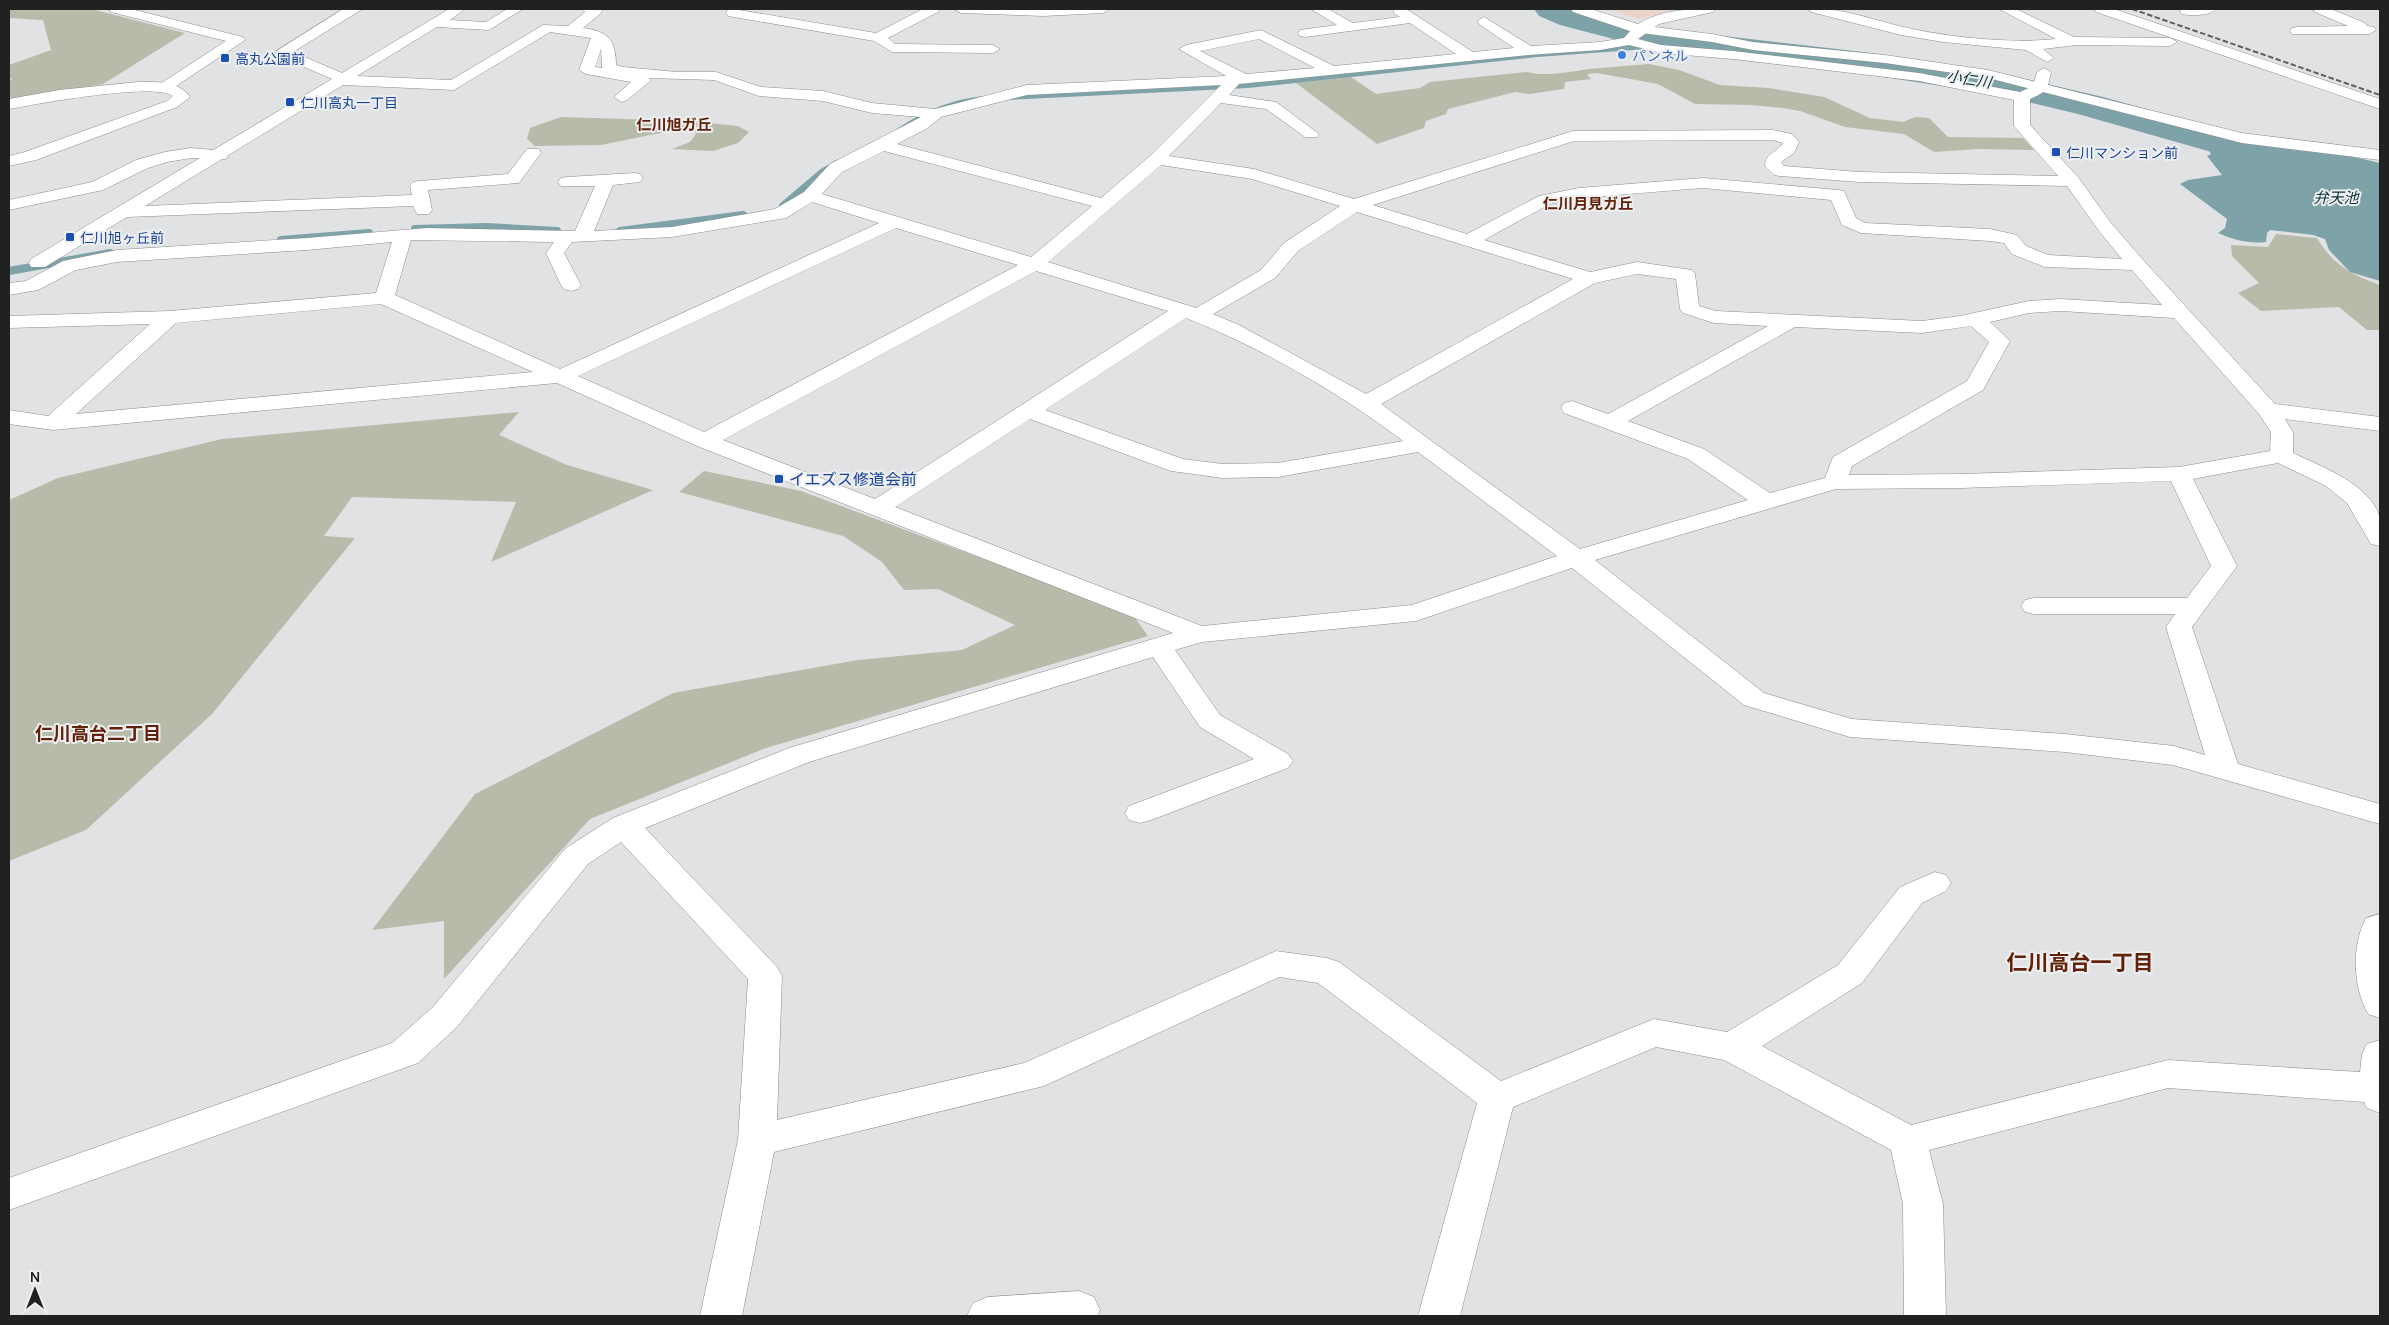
<svg xmlns="http://www.w3.org/2000/svg" width="2389" height="1325" font-family="Manrope,'Noto Sans JP',sans-serif">
	<style>
		.education { fill: #ead3c7 }
		.green { fill: #b7bcaa }
		.water { fill: #7da3a8 }
		.lines { fill: none; stroke-linecap: round; stroke-linejoin: round }
		.stream-far1 { stroke: #7da3a8; stroke-width: 6 }
		.stream { stroke: #7da3a8; stroke-width: 8 }
		.river { fill: #7da3a8; fill-rule: evenodd }
		.pedestrian-casing { stroke: #8a8b8d; stroke-width: 1 }
		.minor-casing { stroke: #8a8b8d; stroke-width: 1 }
		.tertiary-casing { stroke: #8a8b8d; stroke-width: 1 }
		.pedestrian { fill: #fff; fill-rule: evenodd }
		.minor { fill: #fff; fill-rule: evenodd }
		.tertiary { fill: #fff; fill-rule: evenodd }
		.rail { stroke: #5d5e5f; stroke-width: 2; stroke-dasharray: 5.5 2.5; stroke-linecap: butt }
		.shop-dot { fill: #3f7fe0; stroke: #eeeff1; stroke-width: 2 }
		.transit-dot { fill: #1a4fb4; stroke: #eeeff1; stroke-width: 2 }
		.labels { text-anchor: middle; dominant-baseline: central; stroke-width: 4; stroke-linejoin: round; paint-order: stroke }
		.far-shop-label { font-size: 14px; fill: #366cbe; stroke: #eeeff1; text-anchor: start }
		.far-transit-label { font-size: 14px; fill: #164399; stroke: #eeeff1; text-anchor: start }
		.far-water-label { font-size: 15px; font-style: italic; fill: #0c3337; stroke: #eeeff1 }
		.far-neighbourhood-label { font-size: 15px; font-weight: bold; fill: #622109; stroke: #eeeff1 }
		.transit-label { font-size: 16px; fill: #164399; stroke: #eeeff1; text-anchor: start }
		.neighbourhood-label { font-size: 18px; font-weight: bold; fill: #622109; stroke: #eeeff1 }
		.near-neighbourhood-label { font-size: 21px; font-weight: bold; fill: #622109; stroke: #eeeff1 }
	</style>
	<rect width="100%" height="100%" fill="#e1e2e4"/>
	<polygon class="education" points="1607,9 1679,9 1638,19"/>
	<g class="green">
		<polygon points="9,9 91,9 185,33 103,84 9,100 9,81 12,79 9,77 9,65 51,50 43,20 9,18"/>
		<path d="M1649,64L1679,70L1720,85L1769,88L1824,97L1870,118L1903,122L1915,117L1929,118L1948,137L2023,138L2034,150L1978,149L1934,152L1904,134L1845,127L1800,111L1783,108L1751,105L1695,104L1658,84L1597,73L1587,74L1591,79L1565,82L1564,89L1529,94L1515,92L1448,109L1446,114L1426,121L1424,128L1377,144L1296,83L1351,77L1376,94L1420,88L1430,82L1527,72C1549,77 1567,72 1589,69C1609,67 1629,66 1649,64Z"/>
		<polygon points="561,117 690,121 738,126 749,132 738,143 713,151 672,149 690,142 696,134 694,131 680,129 601,145 535,146 527,139 530,128"/>
		<path d="M2276,234L2317,238C2333,265 2352,275 2380,285V330H2367L2339,307L2261,311L2238,293L2259,283L2232,256L2231,245L2268,247Z"/>
		<polygon points="519,412 499,435 567,465 653,490 491,562 516,502 352,497 324,536 355,538 212,714 86,830 9,861 9,500 58,478 222,439"/>
		<polygon points="704,471 801,491 1133,615 1148,636 766,748 590,819 444,979 444,921 372,930 475,794 673,693 858,660 962,650 1015,625 938,589 904,590 882,562 843,536 679,492"/>
	</g>
	<path class="water" d="M2206,134C2263,148 2324,148 2380,163V281L2350,272L2329,250L2325,239L2313,235L2270,230L2267,233L2266,242C2249,244 2234,240 2218,233L2225,228L2227,219L2180,184L2188,180L2222,175L2207,156L2211,154L2204,141L2199,138Z"/>
	<g class="lines">
		<g class="stream-far1">
			<polyline points="1007,97 1248,85 1537,54 1689,43"/>
			<path d="M899,131C926,113 952,102 984,99"/>
		</g>
		<g class="stream">
			<polyline points="783,206 822,173 837,164"/>
			<polyline points="415,229 487,227 557,231"/>
			<polyline points="620,231 743,215"/>
			<polyline points="281,240 369,233"/>
			<polyline points="9,271 110,253"/>
		</g>
		<polygon class="river" points="1534,9 1579,9 1656,28 1871,53 1999,73 2103,97 2380,174 2380,200 2078,114 1999,95 1871,75 1656,50 1560,25 1539,16"/>
		<defs>
			<polygon id="pedestrian" points="1638,25 1712,34 1753,42 1885,55 1988,70 2242,133 2380,150 2380,160 2242,143 1988,78 1885,63 1753,50 1712,42 1633,32 1631,29 1633,26"/>
			<g id="minor">
				<polygon points="109,9 131,9 243,37 245,40 170,90 160,90 157,87 160,84 226,41 111,12"/>
				<path d="M343,9L361,10L293,52L342,73L449,9H465L450,20L486,22L507,9H523L489,30L437,27L357,76L451,80L543,25L568,26L585,12L582,9H600L602,11L600,14L583,28C608,31 616,40 616,65L623,67L677,72H716L761,87L823,91L872,103L935,109L1027,85L1226,76L1179,49L1186,45L1261,30L1334,66L1456,54L1410,23L1305,37L1300,36L1298,33L1300,30L1337,25L1311,9H1328L1353,23L1400,17L1394,13L1393,9H1406L1473,52L1514,48L1479,24L1477,21L1484,17L1531,46L1600,42L1624,38L1630,31L1573,12L1571,9H1591L1638,24C1661,10 1688,9 1715,9L1713,12L1659,24L1638,39L1661,45L1733,51L1919,73L2020,92L2033,86L2037,72L2044,68L2051,72C2047,91 2048,91 2030,99V125L2078,177L2111,223L2144,261L2275,404L2380,417V431L2285,419L2293,432V453C2320,466 2373,485 2380,519C2382,527 2380,538 2380,546L2371,544L2347,503L2326,486L2278,463L2193,479L2237,566L2192,627L2238,764L2380,804V824L2173,765L2065,752L1850,737L1744,705L1572,568L1416,621L1202,642L1175,650L1220,715L1288,754L1293,761L1288,768L1151,820L1140,823L1129,820L1125,813L1129,806L1254,759L1200,727L1153,657L809,762L645,828L777,967L782,976L777,1120L1024,1063L1276,951L1327,958L1339,962L1501,1081L1654,1019L1727,1032L1838,965L1900,887L1935,872L1946,875L1951,883L1946,891L1922,903L1862,983L1762,1046L1911,1125L2168,1060L2360,1072L2362,1054L2367,1044L2380,1040V1113L2367,1108L2364,1102L2168,1088L1929,1150L1943,1204L1946,1316H1904L1903,1204L1891,1150L1724,1060L1656,1047L1513,1107L1460,1316H1418L1477,1103L1318,983L1279,977L1044,1086L774,1152L742,1316H700L738,1140L748,979L621,842L588,864L457,1027L418,1063L9,1210V1178L392,1043L433,1007L566,848L613,818L789,748L1173,633L697,446L557,383L53,430L9,424V410L48,416L150,324L9,328V316L170,311L376,293L392,242L307,250L117,262L76,270L38,290L9,295V283L26,281L63,261L117,250L307,238L427,228L575,231L595,186H561L558,182L561,178L567,177L634,173L640,174L643,178L640,182L613,185L594,231L672,227L775,209L804,192L830,164L921,117L872,113L823,101L759,96L714,80L649,78L651,80L648,83L627,100L622,102L614,97L631,82L586,74L579,70L591,38L550,32L454,90L343,85L145,206L412,195L410,186L413,182L419,181L508,174L527,149H539L541,153L519,183L428,190L432,210L429,214H417L413,206L127,217L45,267H31L29,263L31,259L332,79L277,55L275,52ZM1259,39L1315,68L1246,74L1200,51ZM1629,45L1661,53L1733,59L1919,81L2014,100V126L2058,176L1859,172L1784,166L1781,162L1794,153L1799,142L1792,134L1773,130L1573,131L1354,199L1254,169L1169,156L1221,103L1266,109L1305,137H1317L1319,134L1276,102L1229,95L1239,84L1528,55L1600,50ZM601,49L602,67L603,68L595,67ZM1221,85L1151,155L1101,198L897,144L926,129L941,117L1027,95ZM1773,140L1783,143C1777,153 1765,153 1765,166L1774,175L1780,176L1859,182L2067,186L2099,231L2122,259L2048,255L2026,246L2017,235L1990,229L1865,223L1856,218L1844,191L1838,190L1703,178L1579,188L1539,196L1467,234L1373,205L1574,141ZM884,151L1092,206L1031,257L822,194L842,172ZM1161,165L1252,179L1340,206L1284,243L1261,270L1196,308L1048,262ZM1703,188L1831,200L1842,225L1861,233L1990,241L2004,243L2012,254L2045,267L2132,270L2162,305L2061,299L2029,301L1960,316L1922,321L1716,311L1699,306L1695,274L1692,270L1637,262L1590,272L1484,240L1550,204L1579,198ZM812,202L879,223L560,369L395,295L411,240L554,242L546,253L561,285L564,289L571,291L578,289L581,285L564,253L572,242L672,237L786,218ZM1357,212L1573,279L1366,394L1239,325L1213,314L1275,278L1298,251ZM896,228L1018,265L704,432L578,376ZM1036,271L1168,311L875,499L723,440ZM1637,274L1676,279L1680,309L1683,313L1714,323L1768,326L1608,414L1572,401L1564,403L1561,408L1564,413L1688,459L1748,500L1580,549L1381,404L1595,283ZM381,304L533,372L76,414L176,323ZM2061,311L2174,318L2259,414L2271,432L2270,451L2179,467L1961,474L1849,475L1852,466L1983,390L2010,341L1990,322L2029,313ZM1186,318C1262,348 1338,392 1403,441L1278,463L1223,464L1183,459L1045,410ZM1971,326L1989,342L1967,381L1833,457L1825,478L1770,493L1704,449L1628,421L1795,327L1922,333ZM1030,419L1171,471L1223,478L1278,477L1418,452L1557,556L1412,605L1202,626L895,507ZM2171,481L2211,566L2187,598H2034L2025,600L2021,606L2025,612L2034,614H2175L2166,627L2205,755L2174,746L2065,734L1852,719L1764,693L1595,560L1836,489L1961,488Z"/>
				<polygon points="733,9 876,33 923,9 940,9 938,12 888,38 895,44 993,45 1000,49 993,53 892,52 874,41 728,16 726,13 728,10"/>
				<polygon points="954,9 1110,9 1103,13 1043,16 961,13"/>
				<path d="M1809,9C1840,7 1870,19 1899,26C1945,37 2010,44 2056,39L1999,9H2016L2074,37L2170,38L2177,42L2170,46L2077,45L2043,49L2054,58L2047,62L2026,50L1943,42L1901,35L1811,12Z"/>
				<polygon points="2094,9 2114,9 2380,99 2380,109 2096,12"/>
				<path d="M2182,9H2216C2210,16 2191,16 2182,14L2180,11Z"/>
				<polygon points="2313,9 2331,9 2365,23 2367,26 2374,27 2376,30 2369,34 2292,34 2290,31 2292,28 2297,27 2348,26 2315,12"/>
				<path d="M2380,914V1018L2368,1014C2353,987 2351,946 2366,918Z"/>
				<polygon points="1079,1291 1094,1297 1100,1310 1097,1316 967,1316 973,1303 988,1297"/>
			</g>
			<g id="tertiary">
				<path d="M138,82C157,82 178,80 190,97L177,107L36,160L9,166V156L25,152L167,101L173,96C155,82 36,104 9,109V99L59,90Z"/>
				<polygon points="191,148 226,151 228,155 226,159 191,158 167,162 148,168 103,190 9,210 9,200 92,182 136,160 165,152"/>
			</g>
		</defs>
		<use href="#pedestrian" class="pedestrian-casing"/>
		<use href="#minor" class="minor-casing"/>
		<use href="#tertiary" class="tertiary-casing"/>
		<use href="#pedestrian" class="pedestrian"/>
		<use href="#minor" class="minor"/>
		<use href="#tertiary" class="tertiary"/>
		<polyline class="rail" points="2132,9 2380,95"/>
	</g>
	<circle class="shop-dot" cx="1622" cy="55" r="5"/>
	<g class="transit-dot">
		<rect x="220" y="53" width="10" height="10" rx="2.5"/>
		<rect x="285" y="97" width="10" height="10" rx="2.5"/>
		<rect x="2051" y="147" width="10" height="10" rx="2.5"/>
		<rect x="65" y="232" width="10" height="10" rx="2.5"/>
		<rect x="774" y="474" width="10" height="10" rx="2.5"/>
	</g>
	<g class="labels">
		<g class="far-shop-label">
			<text x="1632" y="55">パンネル</text>
		</g>
		<g class="far-transit-label">
			<text x="235" y="58">高丸公園前</text>
			<text x="300" y="102">仁川高丸一丁目</text>
			<text x="2066" y="152">仁川マンション前</text>
			<text x="80" y="237">仁川旭ヶ丘前</text>
		</g>
		<g class="far-water-label">
			<text transform="translate(1969 79) rotate(9)">小仁川</text>
			<text x="2336" y="197">弁天池</text>
		</g>
		<g class="far-neighbourhood-label">
			<text x="674" y="124">仁川旭ガ丘</text>
			<text x="1588" y="203">仁川月見ガ丘</text>
		</g>
		<g class="transit-label">
			<text x="789" y="479">イエズス修道会前</text>
		</g>
		<g class="neighbourhood-label">
			<text x="98" y="733">仁川高台二丁目</text>
		</g>
		<g class="near-neighbourhood-label">
			<text x="2080" y="962">仁川高台一丁目</text>
		</g>
	</g>
	<rect width="2389" height="1325" fill="none" stroke="#202121" stroke-width="20"/>
	<g transform="translate(35 1290)" stroke="#eeeff1" stroke-width="4" paint-order="stroke">
	<path d="M0-4L9 19L0 12L-9 19Z" fill="#202121"/>
	<text y="-8" font-size="14" font-weight="bold" text-anchor="middle" fill="#202121">N</text>
	</g>
</svg>
